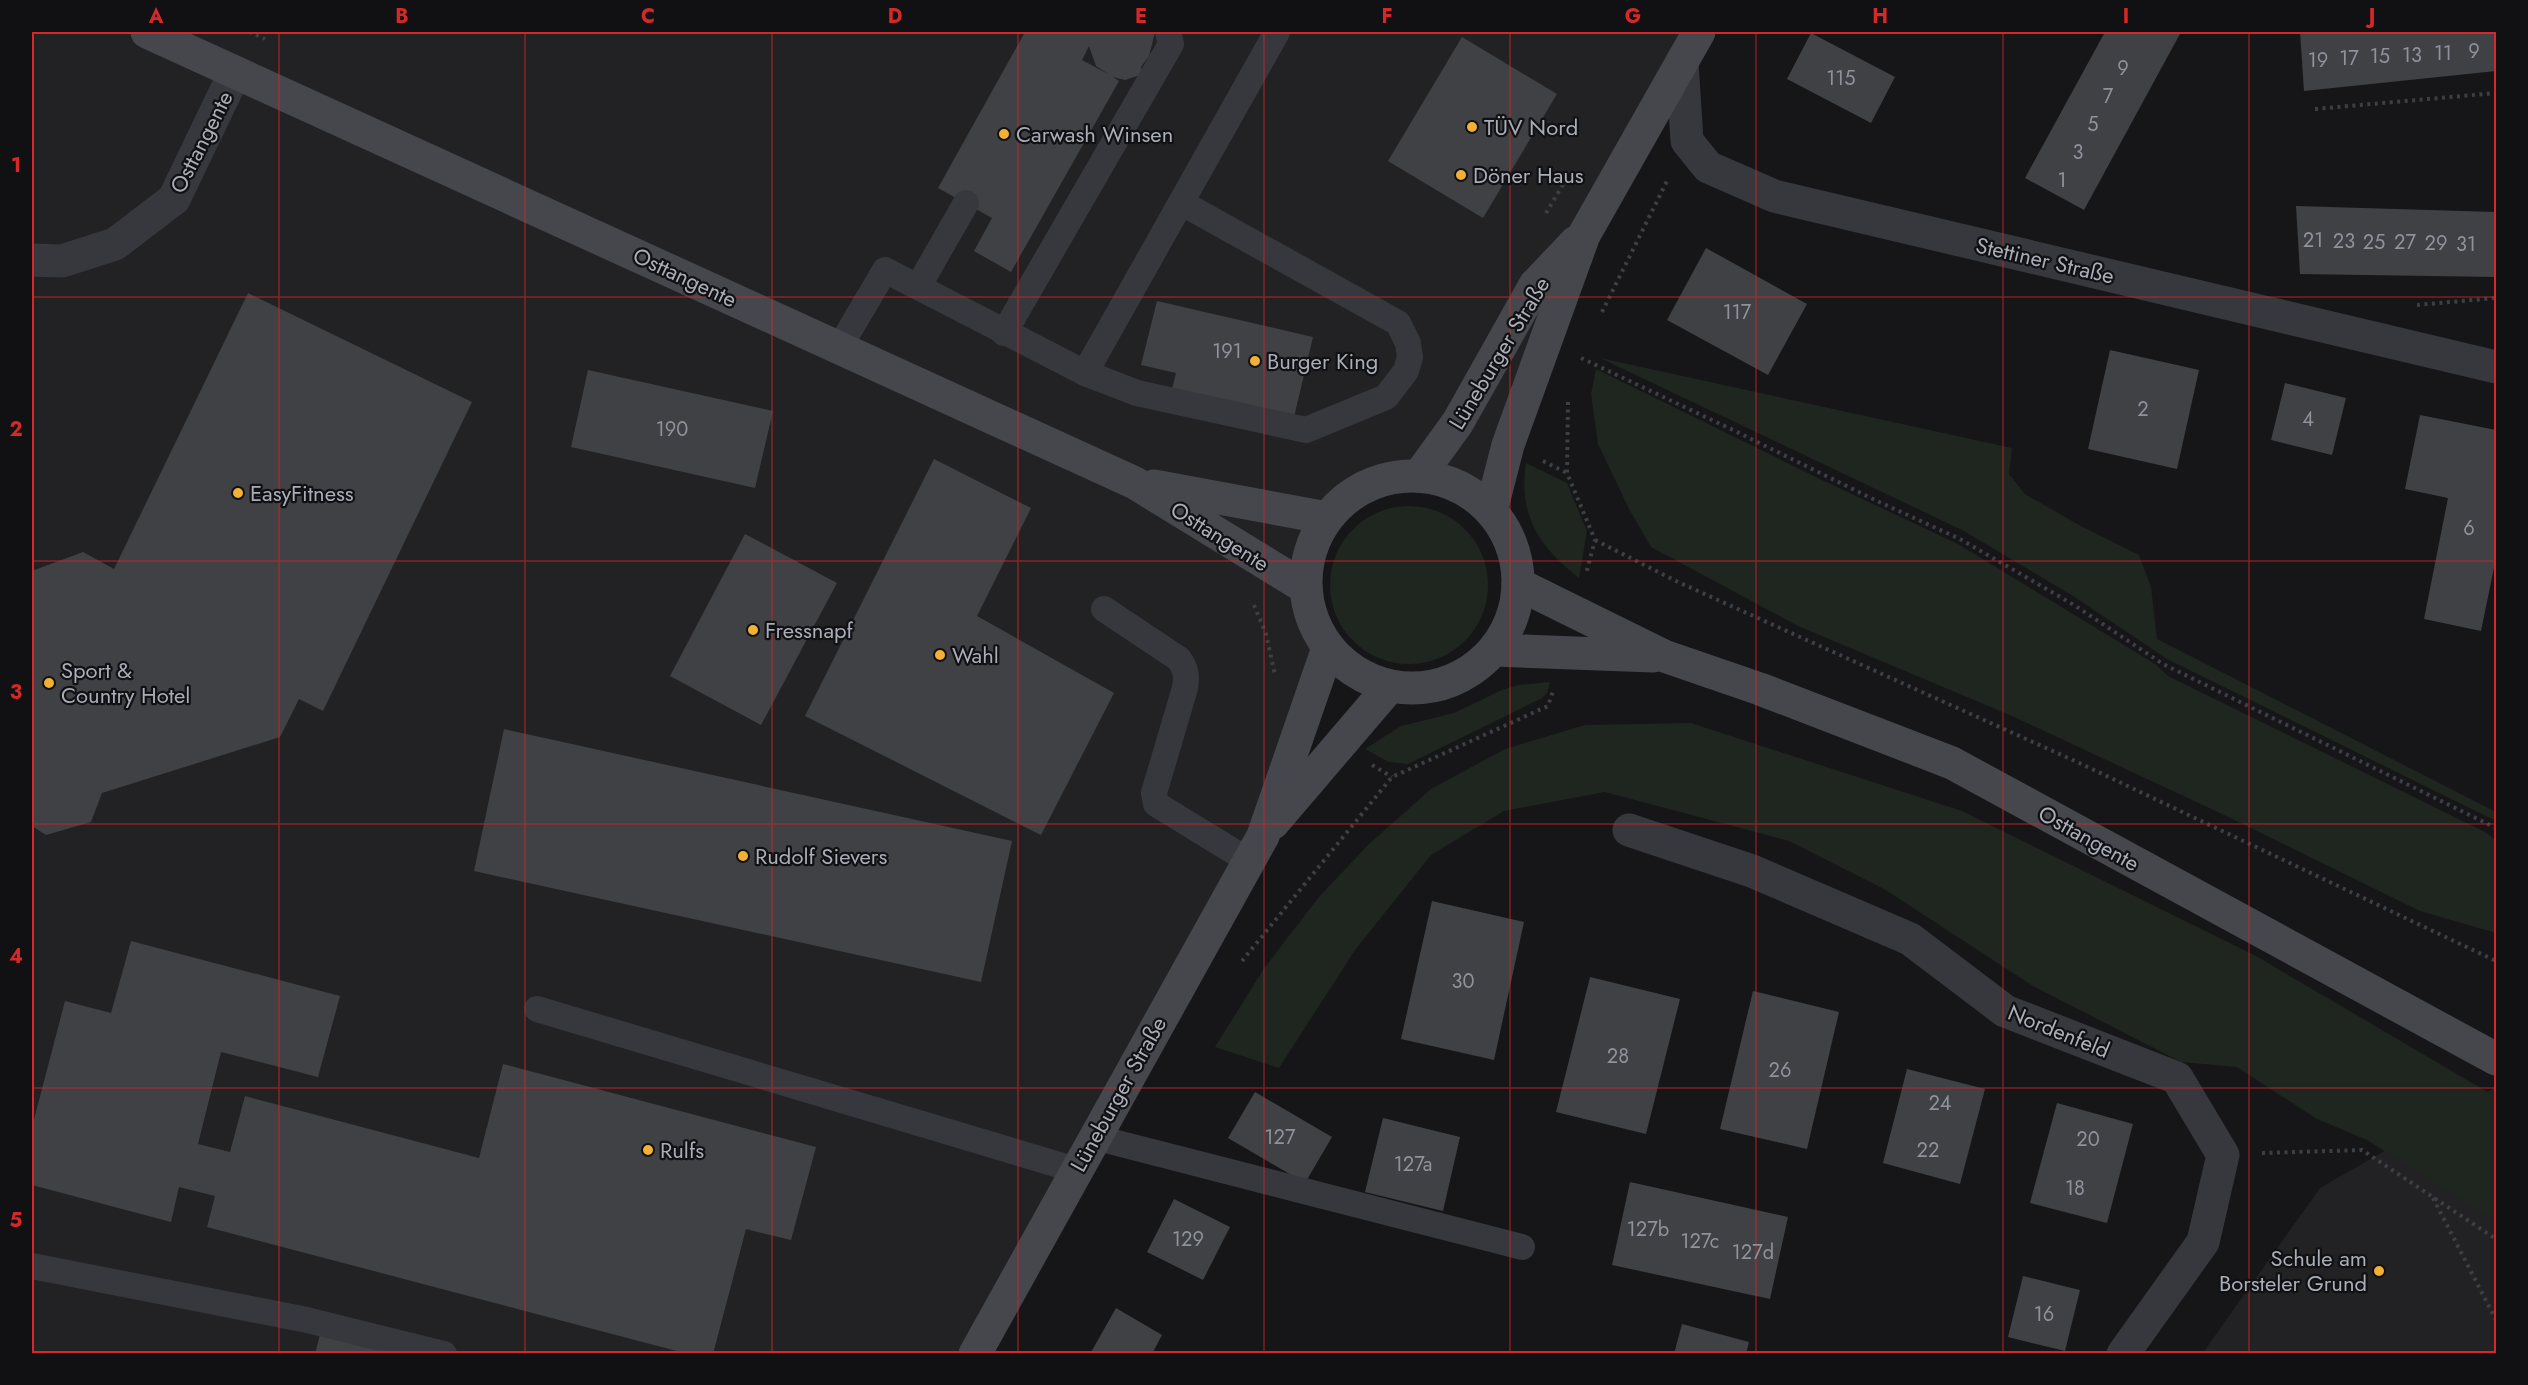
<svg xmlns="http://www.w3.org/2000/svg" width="2528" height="1385" font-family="Jost,sans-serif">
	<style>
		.built { fill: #222225 }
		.green { fill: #1e261f }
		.building { fill: #404145; fill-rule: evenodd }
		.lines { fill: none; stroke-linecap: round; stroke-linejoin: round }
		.path { stroke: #3d3f44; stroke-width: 4; stroke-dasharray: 3 4.5; stroke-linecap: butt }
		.service { stroke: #37383d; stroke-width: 26 }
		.minor { stroke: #37383d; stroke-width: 33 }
		.secondary { stroke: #45474d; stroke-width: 33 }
		.grid { fill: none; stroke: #d62828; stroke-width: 1.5; stroke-opacity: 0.55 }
		.poi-dot { fill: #f2b134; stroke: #111113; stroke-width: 2 }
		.labels { text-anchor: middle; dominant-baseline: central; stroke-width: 4.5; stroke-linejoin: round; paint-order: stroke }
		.number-label { font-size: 20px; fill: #8e929b }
		.poi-label { font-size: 22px; fill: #a8adb8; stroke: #111113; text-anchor: start }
		.street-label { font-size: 22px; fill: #a8adb8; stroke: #111113 }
		.neatline { fill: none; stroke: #d62828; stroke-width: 2 }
		.grid-label { font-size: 20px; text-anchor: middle; font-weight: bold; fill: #d62828 }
	</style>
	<rect width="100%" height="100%" fill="#161618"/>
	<g class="built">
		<polygon points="32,32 1700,32 1584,235 1493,509 1458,485 1440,478 1420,474 1398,475 1376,480 1357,489 1325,517 1313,539 1306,563 1305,589 1308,610 1315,630 1327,648 1263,836 975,1354 32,1353"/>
		<polygon points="2496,1087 2496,1353 2202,1354 2320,1188"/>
	</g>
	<g class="green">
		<polygon points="1600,358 2012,448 2009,474 2025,494 2079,525 2139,555 2151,587 2157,639 2496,812 2496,821 2167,659 2073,596 1964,531"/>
		<polygon points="1596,369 1822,480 1958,544 2155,664 2168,676 2487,833 2496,841 2496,933 2420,911 2220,813 2012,716 1798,626 1651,547 1629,509 1598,444 1591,394"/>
		<path d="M1526,463L1567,483L1587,531L1579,578C1539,547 1518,515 1526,463Z"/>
		<circle cx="1409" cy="585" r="79"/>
		<polygon points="1550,682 1547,693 1542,698 1408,764 1389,762 1365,749 1401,726 1454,713 1502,690 1518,685"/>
		<polygon points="1691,723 1962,811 2256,956 2496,1097 2496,1221 2367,1140 2317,1119 2237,1067 2181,1062 2033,986 1884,889 1789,841 1605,792 1504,811 1431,855 1355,950 1279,1068 1215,1047 1263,970 1318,898 1369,844 1431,789 1505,749 1585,725"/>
	</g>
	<g class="building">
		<path d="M1025,32H1155L1149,56L1141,67L1143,74L1125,80L1113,77L1119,81L1011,272L974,251L992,218L938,188ZM1089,46L1096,66L1110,75L1082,60Z"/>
		<polygon points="2105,32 2181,32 2084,210 2025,178"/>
		<polygon points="2300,32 2496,32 2496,71 2304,91"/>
		<polygon points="1811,33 1895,77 1871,123 1787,79"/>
		<polygon points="1462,37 1557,94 1483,218 1388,161"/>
		<polygon points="2296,206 2496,212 2496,277 2300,274"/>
		<polygon points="1706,248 1807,304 1768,375 1667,320"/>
		<polygon points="248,293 472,402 323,711 299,699 280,737 102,793 91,822 46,835 32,826 32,571 83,552 114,569"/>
		<polygon points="1157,301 1313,337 1294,417 1172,389 1176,373 1141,365"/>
		<polygon points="2110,350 2199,370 2177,469 2088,449"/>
		<polygon points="588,370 773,411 755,488 571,447"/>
		<polygon points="2285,383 2346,398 2332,455 2271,440"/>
		<polygon points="2420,415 2496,430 2496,558 2481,631 2424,619 2448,498 2405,489"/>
		<polygon points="934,459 1031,508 977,616 1114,693 1041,835 805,716"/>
		<polygon points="745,534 837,583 761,725 670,676"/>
		<polygon points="504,729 1012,841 981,982 474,871"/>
		<polygon points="1432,901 1524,922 1494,1060 1401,1039"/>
		<polygon points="131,941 340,996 318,1077 221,1052 198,1144 230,1152 245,1096 479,1158 503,1064 816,1147 791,1240 746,1229 713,1354 688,1354 207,1227 215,1196 179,1187 171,1222 32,1185 32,1127 65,1001 111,1013"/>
		<polygon points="1590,977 1680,999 1646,1134 1556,1112"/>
		<polygon points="1753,991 1839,1012 1807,1149 1720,1129"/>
		<polygon points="1907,1069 1985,1089 1960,1184 1883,1163"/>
		<polygon points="1255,1092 1332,1137 1305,1183 1228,1138"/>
		<polygon points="2057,1103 2133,1124 2107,1223 2030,1203"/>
		<polygon points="1383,1118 1460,1137 1443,1211 1365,1192"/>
		<polygon points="1630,1182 1788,1217 1770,1299 1612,1265"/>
		<polygon points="1174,1199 1230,1227 1203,1280 1147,1252"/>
		<polygon points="2023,1276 2080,1290 2065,1351 2008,1337"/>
		<polygon points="1116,1308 1162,1335 1152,1354 1090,1354"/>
		<polygon points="1682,1324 1749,1342 1746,1354 1674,1354"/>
		<polygon points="322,1327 428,1354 315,1354"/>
	</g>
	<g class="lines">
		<g class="path">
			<polyline points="249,32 265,39"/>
			<polyline points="2315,109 2496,93"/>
			<polyline points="1546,213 1571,171"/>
			<polyline points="2417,305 2496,298"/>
			<polyline points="1602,312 1668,179"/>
			<polyline points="1581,358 1733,430 1877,501 1960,539 2074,605 2163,664 2496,828"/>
			<polyline points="1568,402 1567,473 1595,540 1586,574"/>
			<polyline points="1543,461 1567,473"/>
			<polyline points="1595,540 1678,582 2075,761 2496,961"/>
			<polyline points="1254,605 1266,634 1275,675"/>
			<polyline points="1372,765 1392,777"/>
			<polyline points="1242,961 1392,777 1548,706 1553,691"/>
			<polyline points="2262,1153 2362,1150 2496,1239"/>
			<polyline points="2433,1198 2496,1320"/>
		</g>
		<g class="service">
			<polyline points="918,287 966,203"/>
			<polyline points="1004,333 1171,44 1168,32"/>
			<polyline points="839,348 885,270 1085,373 1137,393 1306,430 1386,397 1406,371 1410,357 1408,343 1398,323 1182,203"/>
			<polyline points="1085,373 1277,32"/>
			<path d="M1104,609L1179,659C1186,669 1187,676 1185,688L1154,793L1156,804L1249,861"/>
			<polyline points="537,1009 1076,1170"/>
			<polyline points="1094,1137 1522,1247"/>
			<polyline points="32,1266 307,1320 444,1354"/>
		</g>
		<g class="minor">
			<polyline points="1682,62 1687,141 1708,167 1774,196 2496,367"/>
			<polyline points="32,260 62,261 115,244 174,199 235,72"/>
			<polyline points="1629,830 1752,871 1910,939 2005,1011 2177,1078 2223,1155 2203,1242 2123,1354"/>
		</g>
		<g class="secondary">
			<polyline points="147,32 1135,483 1306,588"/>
			<polyline points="1419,476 1458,422 1535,285 1576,242"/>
			<circle cx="1412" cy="582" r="106"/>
			<polyline points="1154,486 1327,518"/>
			<polyline points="1491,511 1508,445 1584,235 1699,32"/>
			<polyline points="1518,584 1664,656 1760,689 1952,763 2496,1059"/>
			<polyline points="1494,650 1653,656"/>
			<polyline points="1273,823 1390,686"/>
			<polyline points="975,1354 1263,836 1328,648"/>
		</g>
	</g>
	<path class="grid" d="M279,32V1354M525,32V1354M772,32V1354M1018,32V1354M1264,32V1354M1510,32V1354M1756,32V1354M2003,32V1354M2249,32V1354M32,297H2496M32,561H2496M32,824H2496M32,1088H2496"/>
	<g class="poi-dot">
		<circle cx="1472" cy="127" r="6"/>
		<circle cx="1004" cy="134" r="6"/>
		<circle cx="1461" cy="175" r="6"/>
		<circle cx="1255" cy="361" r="6"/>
		<circle cx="238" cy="493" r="6"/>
		<circle cx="753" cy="630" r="6"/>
		<circle cx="940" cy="655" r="6"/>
		<circle cx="49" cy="683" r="6"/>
		<circle cx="743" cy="856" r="6"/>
		<circle cx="648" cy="1150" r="6"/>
		<circle cx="2379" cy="1271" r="6"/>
	</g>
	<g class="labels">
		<g class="number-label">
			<text x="2474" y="51">9</text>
			<text x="2443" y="53">11</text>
			<text x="2412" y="55">13</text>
			<text x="2380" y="56">15</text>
			<text x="2349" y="58">17</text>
			<text x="2318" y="60">19</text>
			<text x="2123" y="68">9</text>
			<text x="1841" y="78">115</text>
			<text x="2108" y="96">7</text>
			<text x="2093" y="124">5</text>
			<text x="2078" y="152">3</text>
			<text x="2062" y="180">1</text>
			<text x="2313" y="240">21</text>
			<text x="2344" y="241">23</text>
			<text x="2374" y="242">25</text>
			<text x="2405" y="242">27</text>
			<text x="2436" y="243">29</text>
			<text x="2466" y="244">31</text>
			<text x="1737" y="312">117</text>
			<text x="1227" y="351">191</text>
			<text x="2143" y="409">2</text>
			<text x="2308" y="419">4</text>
			<text x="672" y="429">190</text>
			<text x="2469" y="528">6</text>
			<text x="1463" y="981">30</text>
			<text x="1618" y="1056">28</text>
			<text x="1780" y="1070">26</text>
			<text x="1940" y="1103">24</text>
			<text x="1280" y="1137">127</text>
			<text x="2088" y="1139">20</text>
			<text x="1928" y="1150">22</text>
			<text x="1413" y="1164">127a</text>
			<text x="2075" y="1188">18</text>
			<text x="1648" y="1229">127b</text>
			<text x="1188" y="1239">129</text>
			<text x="1700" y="1241">127c</text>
			<text x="1753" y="1252">127d</text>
			<text x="2044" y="1314">16</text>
		</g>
		<g class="poi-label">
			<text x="1484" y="127">TÜV Nord</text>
			<text x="1016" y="134">Carwash Winsen</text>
			<text x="1473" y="175">Döner Haus</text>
			<text x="1267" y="361">Burger King</text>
			<text x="250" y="493">EasyFitness</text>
			<text x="765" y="630">Fressnapf</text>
			<text x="952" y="655">Wahl</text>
			<text x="61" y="670">Sport &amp;<tspan x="61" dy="25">Country Hotel</tspan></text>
			<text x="755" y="856">Rudolf Sievers</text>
			<text x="660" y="1150">Rulfs</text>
			<text x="2367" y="1258" text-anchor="end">Schule am<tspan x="2367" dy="25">Borsteler Grund</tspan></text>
		</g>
		<g class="street-label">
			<text transform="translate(201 142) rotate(-63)">Osttangente</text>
			<text transform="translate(2045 260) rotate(13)">Stettiner Straße</text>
			<text transform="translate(685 277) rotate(25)">Osttangente</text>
			<text transform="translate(1499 353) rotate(-59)">Lüneburger Straße</text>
			<text transform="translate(1220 536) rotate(32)">Osttangente</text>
			<text transform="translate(2089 838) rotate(29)">Osttangente</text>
			<text transform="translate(2059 1031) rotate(22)">Nordenfeld</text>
			<text transform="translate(1118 1094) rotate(-61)">Lüneburger Straße</text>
		</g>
	</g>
	<rect width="2528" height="1385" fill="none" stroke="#111113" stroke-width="66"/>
	<rect x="33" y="33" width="2462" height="1319" class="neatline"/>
	<g class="grid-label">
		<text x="156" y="23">A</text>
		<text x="402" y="23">B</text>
		<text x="648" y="23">C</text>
		<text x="895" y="23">D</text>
		<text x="1141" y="23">E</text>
		<text x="1387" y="23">F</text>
		<text x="1633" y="23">G</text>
		<text x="1880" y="23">H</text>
		<text x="2126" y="23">I</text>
		<text x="2372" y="23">J</text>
		<text x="16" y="172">1</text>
		<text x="16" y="436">2</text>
		<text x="16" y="699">3</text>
		<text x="16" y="963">4</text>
		<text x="16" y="1227">5</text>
	</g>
</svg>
